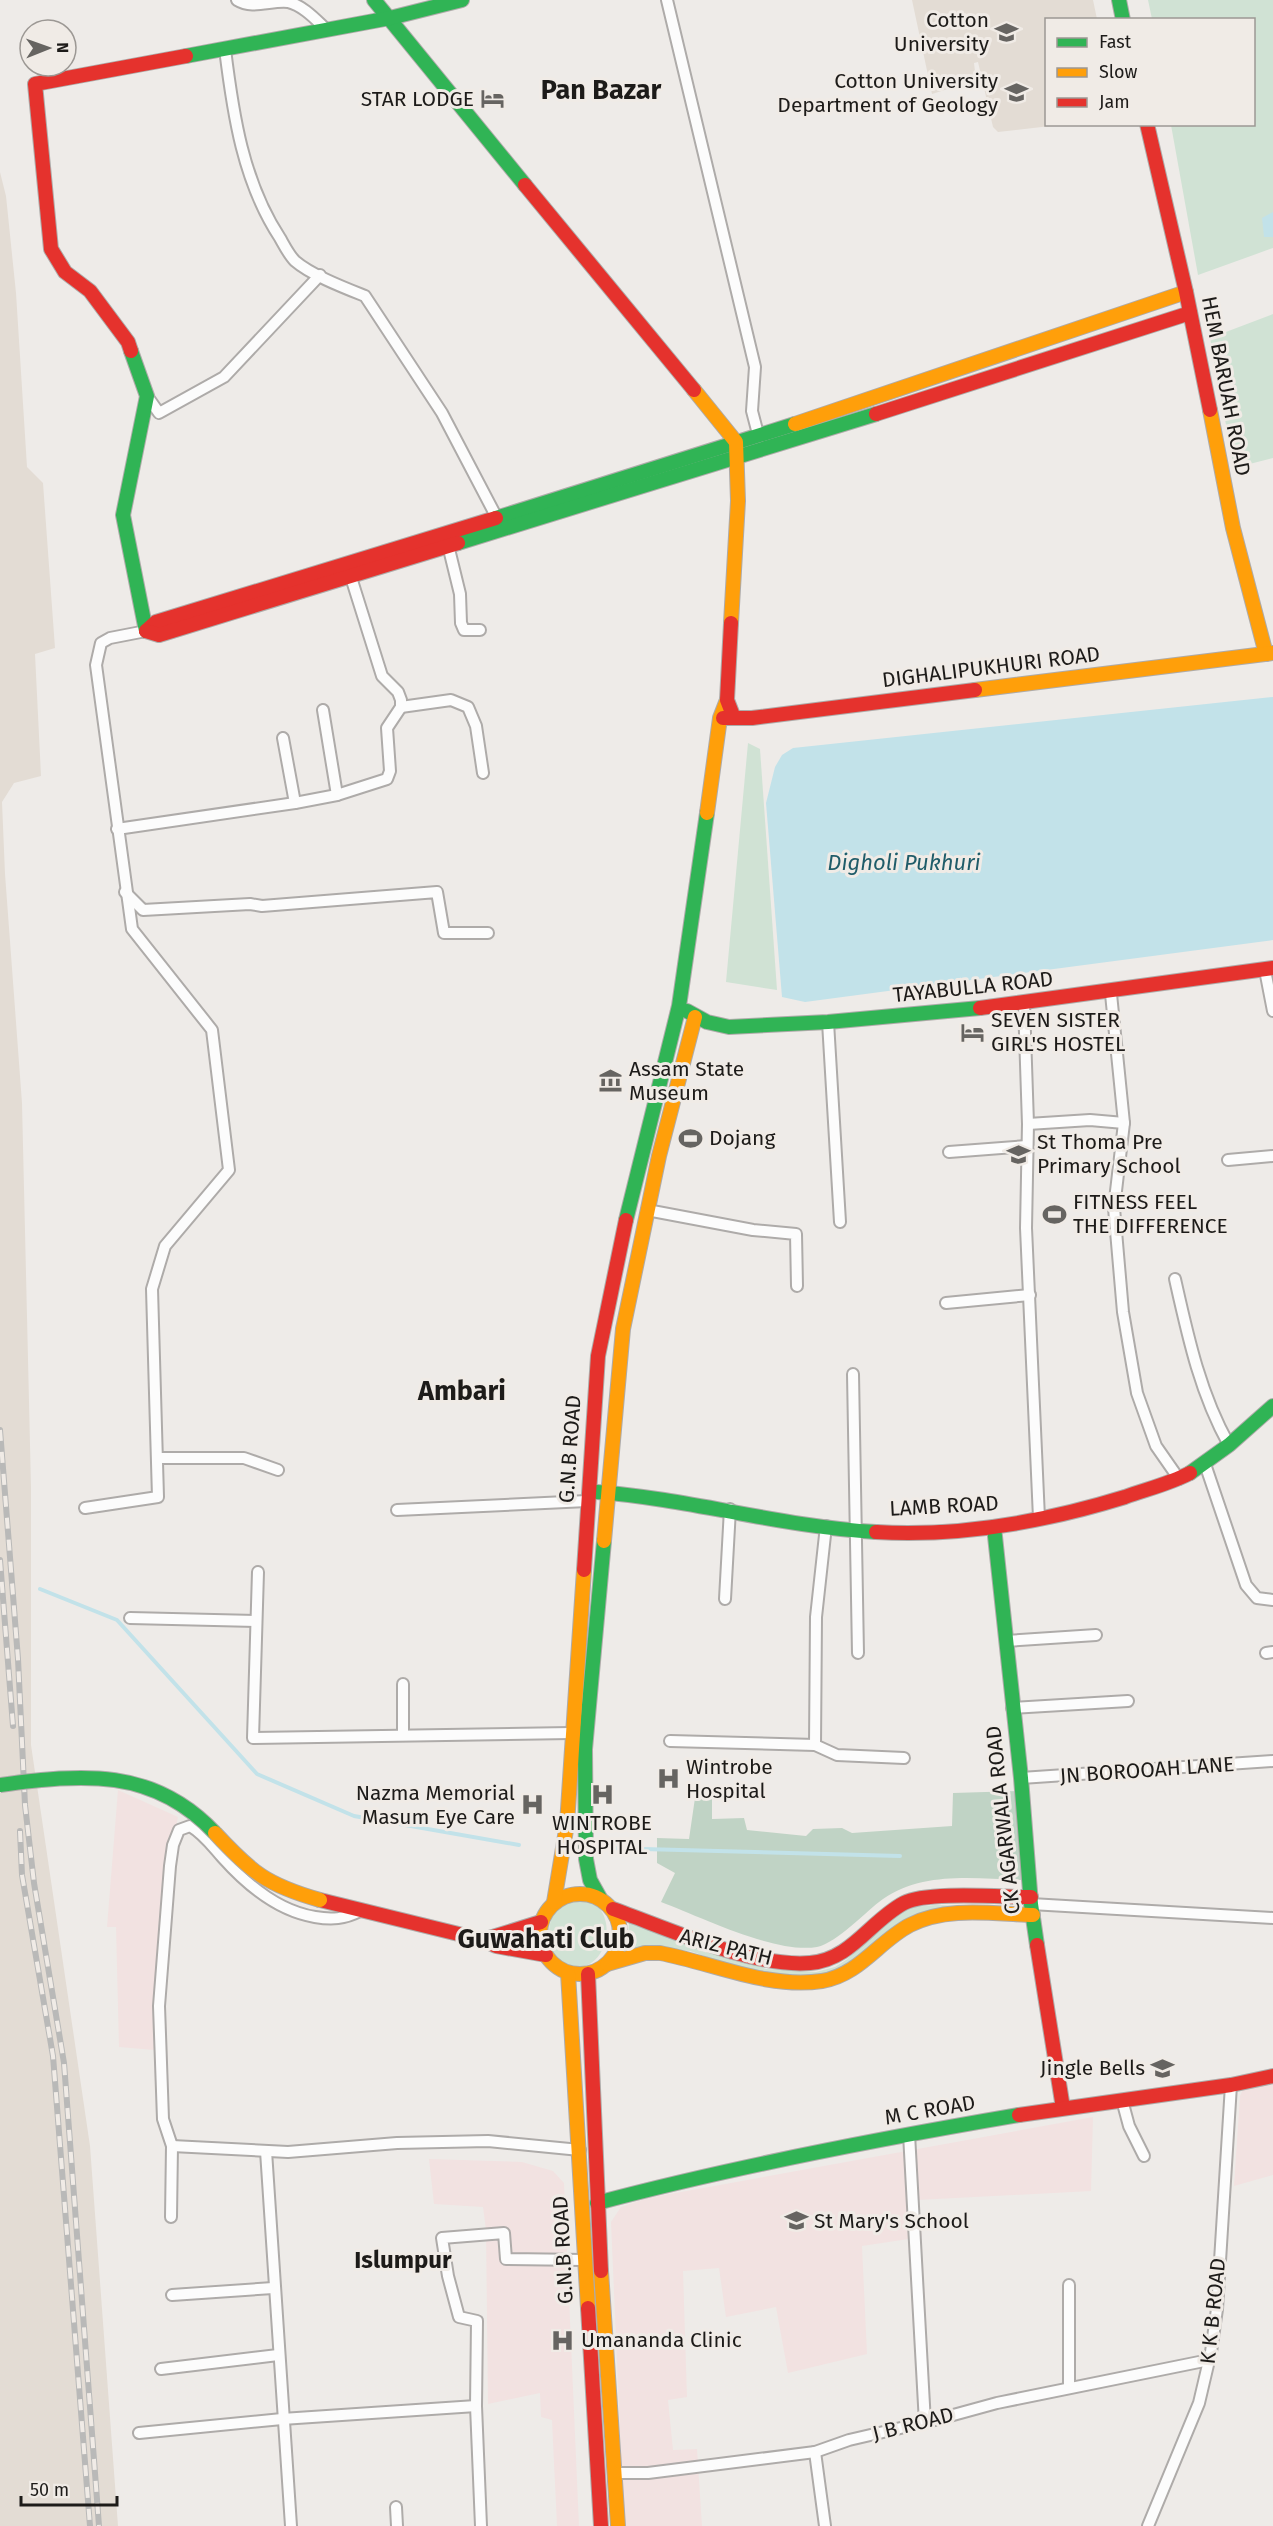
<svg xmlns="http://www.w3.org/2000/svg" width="1273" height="2526" font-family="'Fira Sans',sans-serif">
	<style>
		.commercial { fill: #f2e2e1 }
		.built { fill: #e3dcd4 }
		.green { fill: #d0e2d4 }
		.forest { fill: #c0d3c5 }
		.water { fill: #c2e2e9 }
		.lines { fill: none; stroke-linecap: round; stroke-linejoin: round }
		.stream { stroke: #c2e2e9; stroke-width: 4 }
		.street-casing { stroke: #aeaba9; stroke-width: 14 }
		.fast-casing { stroke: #aeaba9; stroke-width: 16 }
		.slow-casing { stroke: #aeaba9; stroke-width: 16 }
		.jam-casing { stroke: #aeaba9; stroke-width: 16 }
		.street { stroke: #fcfcfc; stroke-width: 10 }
		.fast { stroke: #30b455; stroke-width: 14 }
		.slow { stroke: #ff9f0a; stroke-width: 14 }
		.jam { stroke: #e5322d; stroke-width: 14 }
		.rail-casing { stroke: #b9b9b8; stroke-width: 6 }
		.rail { stroke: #f0ebe6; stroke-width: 4; stroke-dasharray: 11; stroke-linecap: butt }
		.fast-bridge-casing { stroke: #aeaba9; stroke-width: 16; stroke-linecap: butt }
		.slow-bridge-casing { stroke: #aeaba9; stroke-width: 16; stroke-linecap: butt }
		.fast-bridge { stroke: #30b455; stroke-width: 14 }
		.slow-bridge { stroke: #ff9f0a; stroke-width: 14 }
		.labels { text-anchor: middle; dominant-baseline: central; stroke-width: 6; stroke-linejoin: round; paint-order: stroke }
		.poi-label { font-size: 21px; fill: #1d1b19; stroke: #f0ebe6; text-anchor: start }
		.street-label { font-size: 21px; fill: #1d1b19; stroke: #f0ebe6 }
		.water-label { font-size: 22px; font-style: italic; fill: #1f5c69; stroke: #f0ebe6 }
		.quarter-label { font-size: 24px; font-weight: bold; fill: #1d1b19; stroke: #f0ebe6 }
		.district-label { font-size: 27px; font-weight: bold; fill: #1d1b19; stroke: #f0ebe6 }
	</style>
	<rect width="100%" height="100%" fill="#eeebe8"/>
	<g class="commercial">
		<polygon points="118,1790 178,1817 166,1874 154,2050 119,2047 116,1927 107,1927"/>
		<polygon points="1273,2083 1273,2175 1234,2186 1240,2096 1243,2089"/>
		<polygon points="1093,2117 1091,2191 917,2200 922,2237 862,2246 867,2354 788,2373 776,2307 726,2317 719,2268 683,2271 687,2397 668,2400 673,2450 697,2449 702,2526 624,2526 611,2222 621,2207 648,2198"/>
		<polygon points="429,2159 522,2162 553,2171 564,2183 579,2526 557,2526 552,2420 541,2417 540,2393 488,2404 486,2230 483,2207 434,2204"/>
	</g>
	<g class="built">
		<polygon points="912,0 1093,0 1097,19 1046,20 1046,124 1059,125 998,132 993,127 978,62 974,63 976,80 932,94"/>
		<polygon points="0,172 6,196 16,293 27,467 43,483 55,648 35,654 41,776 14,783 2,802 5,874 22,1103 31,1487 31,1745 90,2146 118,2526 0,2526"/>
	</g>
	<g class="green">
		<polygon points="1148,0 1273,0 1273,248 1198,275 1171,125 1254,124 1254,20 1152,19"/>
		<polygon points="1273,314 1273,458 1234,468 1210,338"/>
		<polygon points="748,743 760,749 777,990 726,982"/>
		<path d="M578,1897C630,1904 604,1994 557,1959C541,1937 549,1901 578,1897Z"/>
		<polygon points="936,1905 1014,1907 936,1911 836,1972 808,1978 748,1971 690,1951 655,1948 627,1951 629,1923 625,1915 766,1969 816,1972 835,1967 846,1960 897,1914 912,1907"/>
	</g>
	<path class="forest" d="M1019,1791L1025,1880C979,1879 924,1870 883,1899C866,1911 837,1943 817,1947C775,1954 701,1917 661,1902L675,1873L657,1863V1838L689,1839L695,1798L712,1799V1819L744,1818L747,1830L806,1836L813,1829L842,1828L852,1833L952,1826L953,1793Z"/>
	<g class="water">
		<polygon points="1273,212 1273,237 1264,237 1262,218"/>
		<polygon points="1273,697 1273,940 805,1002 782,997 766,803 775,767 782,755 793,748"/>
	</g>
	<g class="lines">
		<g class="stream">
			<polyline points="40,1589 117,1620 257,1774 354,1816 519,1845"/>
			<polyline points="606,1848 900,1856"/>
		</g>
		<defs>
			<g id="street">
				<path d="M237,0C253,10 271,0 288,2C304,6 316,20 327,30"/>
				<polyline points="667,0 755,367 752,411 758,434"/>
				<path d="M225,49C233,114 243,182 280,238C284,245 289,255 295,261C311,275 345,288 365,296L442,413L497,518"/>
				<polyline points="147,396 159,413 224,377 320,275"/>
				<polyline points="448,545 460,594 461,623 464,630 480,630"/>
				<polyline points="401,707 451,700 468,707 476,726 483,773"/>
				<polyline points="323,710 337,795"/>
				<polyline points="283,738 295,803"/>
				<polyline points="117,829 295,803 337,795 387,779 390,771 387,728 401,707 401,700 398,692 382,676 349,571"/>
				<polyline points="125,892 143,910 250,904 262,906 437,892 444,933 488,933"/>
				<polyline points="1265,970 1273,1011"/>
				<polyline points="1111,994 1124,1123 1114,1208 1123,1312 1137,1393 1156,1446 1179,1479"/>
				<polyline points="1024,1004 1028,1124 1026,1228 1039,1518"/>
				<polyline points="828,1022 840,1222"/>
				<polyline points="1028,1124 1090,1120 1124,1123"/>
				<polyline points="949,1152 1027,1146"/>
				<polyline points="1228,1160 1273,1156"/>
				<polyline points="647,1210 753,1230 796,1234 797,1286"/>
				<path d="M1175,1279C1188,1337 1200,1393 1229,1445"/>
				<polyline points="946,1303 1030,1295"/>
				<polyline points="853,1374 858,1653"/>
				<polyline points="157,1458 244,1458 278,1470"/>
				<polyline points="1205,1464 1246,1585 1257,1598 1273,1600"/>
				<polyline points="85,1508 158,1497 152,1289 165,1246 229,1170 212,1030 132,929 96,665 101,643 110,638 146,631"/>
				<polyline points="397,1510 587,1501"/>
				<polyline points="826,1526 816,1617 815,1745 837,1755 904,1758"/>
				<polyline points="258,1572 253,1738 571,1733"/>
				<polyline points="725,1599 730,1509"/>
				<polyline points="130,1618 256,1621"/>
				<polyline points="1006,1641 1096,1635"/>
				<polyline points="1266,1653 1273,1652"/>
				<polyline points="403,1684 403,1734"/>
				<polyline points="1012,1708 1128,1701"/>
				<polyline points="670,1741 815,1745"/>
				<polyline points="1021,1778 1273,1761"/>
				<polyline points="1031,1904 1273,1918"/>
				<polyline points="1122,2100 1129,2126 1144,2156"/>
				<polyline points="909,2134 925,2423"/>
				<polyline points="172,2146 288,2152 397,2143 488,2141 580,2150"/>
				<polyline points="266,2151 291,2526"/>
				<path d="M171,2217L172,2146L163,2119L159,2006L170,1866L173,1845L179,1830L190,1826C204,1834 213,1847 223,1858C248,1886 278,1911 315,1917C332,1920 344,1919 360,1911"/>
				<polyline points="172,2295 273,2288"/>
				<polyline points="161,2369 278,2355"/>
				<polyline points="1069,2387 1069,2285"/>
				<polyline points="139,2433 282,2419 476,2406"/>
				<polyline points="815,2452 825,2526"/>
				<polyline points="616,2473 648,2473 815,2452 849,2440 935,2420 997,2403 1209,2360"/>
				<polyline points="396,2507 397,2526"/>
				<polyline points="481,2526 476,2406 477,2321 459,2317 448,2276 442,2238 504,2233 506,2259 584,2260"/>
				<polyline points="1148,2526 1199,2403 1211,2352 1217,2309 1231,2085"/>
			</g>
			<g id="fast">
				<polyline points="374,0 525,185"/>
				<polyline points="1119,0 1123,20"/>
				<polyline points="186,56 390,18 462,0"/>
				<polyline points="131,351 147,396 123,515 146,631"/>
				<polyline points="496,518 795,424"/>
				<polyline points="458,543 876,414"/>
				<polyline points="687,1011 707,1022 729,1027 828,1022 980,1008"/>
				<polyline points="626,1220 679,1006 707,813"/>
				<polyline points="1190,1473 1229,1445 1273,1406"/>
				<path d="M597,1492C691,1499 782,1527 876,1532"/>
				<polyline points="994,1527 1021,1778 1031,1904 1037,1945"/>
				<polyline points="600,1898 590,1880 586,1859 585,1749 604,1541"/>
				<path d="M597,2203C736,2166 878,2139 1019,2115"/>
			</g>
			<g id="slow">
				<polyline points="694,390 736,442 738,501 731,623"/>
				<polyline points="1210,410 1233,528 1266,654"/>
				<polyline points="795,424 1186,292"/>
				<polyline points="975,690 1273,653"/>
				<polyline points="707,813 720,718 727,700"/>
				<polyline points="604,1541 623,1329 659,1156 695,1017"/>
				<circle cx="580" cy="1934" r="40"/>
				<polyline points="554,1902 567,1824 584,1570"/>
				<path d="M607,1964L645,1953H660C713,1963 767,1989 822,1981C859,1975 879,1941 910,1925C947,1906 993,1914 1033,1915"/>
				<polyline points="568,1973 588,2308"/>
				<polyline points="601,2271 618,2526"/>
			</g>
			<g id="jam">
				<polyline points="1147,124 1186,292 1210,410"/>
				<polyline points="525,185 694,390"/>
				<polyline points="131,351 128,342 90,291 65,272 51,249 35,84 186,56"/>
				<polyline points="876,414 1190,313"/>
				<polyline points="731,623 727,700 734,718"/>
				<polyline points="146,631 156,622 496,518"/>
				<polyline points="146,631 159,635 458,543"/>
				<polyline points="723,718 752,718 975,690"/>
				<polyline points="980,1008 1273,968"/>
				<path d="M876,1532C960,1537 1044,1522 1125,1497C1147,1489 1169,1484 1190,1473"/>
				<polyline points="584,1570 598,1356 626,1220"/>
				<polyline points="320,1900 483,1940 496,1946 546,1955"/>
				<path d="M613,1909C667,1928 753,1968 810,1963C851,1960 870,1921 904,1903C927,1891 1002,1897 1031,1897"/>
				<polyline points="483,1940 541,1922"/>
				<polyline points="1037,1945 1063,2108"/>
				<polyline points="588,1974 601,2271"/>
				<polyline points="1019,2115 1231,2085 1273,2076"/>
				<polyline points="588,2308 601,2526"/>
			</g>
		</defs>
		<use href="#street" class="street-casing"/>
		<use href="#fast" class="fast-casing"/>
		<use href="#slow" class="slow-casing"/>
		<use href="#jam" class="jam-casing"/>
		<use href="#street" class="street"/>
		<use href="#fast" class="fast"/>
		<use href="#slow" class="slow"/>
		<use href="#jam" class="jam"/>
		<defs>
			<g id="rail">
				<polyline points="0,1430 18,1659 25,1805 34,1883 64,2063 99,2526"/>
				<polyline points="0,1560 13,1726"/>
				<polyline points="20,1831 22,1875 53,2056 90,2526"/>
			</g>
		</defs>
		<use href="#rail" class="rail-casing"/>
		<use href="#rail" class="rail"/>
		<defs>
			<path id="fast-bridge" d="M0,1785C82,1774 153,1767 215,1833"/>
			<path id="slow-bridge" d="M215,1833C252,1873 267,1885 320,1900"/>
		</defs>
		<use href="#fast-bridge" class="fast-bridge-casing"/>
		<use href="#slow-bridge" class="slow-bridge-casing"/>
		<use href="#fast-bridge" class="fast-bridge"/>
		<use href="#slow-bridge" class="slow-bridge"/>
	</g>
	<defs>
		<symbol id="university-bare" viewBox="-9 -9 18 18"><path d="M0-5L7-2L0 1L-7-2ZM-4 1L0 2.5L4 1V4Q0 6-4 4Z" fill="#666461" stroke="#f0ebe6" stroke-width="2.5" paint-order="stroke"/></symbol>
		<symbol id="hotel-bare" viewBox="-9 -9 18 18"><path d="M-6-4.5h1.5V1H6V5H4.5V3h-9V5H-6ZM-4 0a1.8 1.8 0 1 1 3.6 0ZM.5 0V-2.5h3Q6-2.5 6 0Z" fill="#666461" stroke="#f0ebe6" stroke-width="2.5" paint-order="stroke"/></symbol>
		<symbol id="museum-bare" viewBox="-9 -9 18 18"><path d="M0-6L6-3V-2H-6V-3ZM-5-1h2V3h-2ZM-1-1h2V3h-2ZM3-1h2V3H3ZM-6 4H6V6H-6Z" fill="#666461" stroke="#f0ebe6" stroke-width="2.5" paint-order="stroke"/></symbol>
		<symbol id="stadium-bare" viewBox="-9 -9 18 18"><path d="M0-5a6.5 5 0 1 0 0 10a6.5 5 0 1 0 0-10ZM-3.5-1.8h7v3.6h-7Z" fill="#666461" stroke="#f0ebe6" stroke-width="2.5" paint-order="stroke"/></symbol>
		<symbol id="school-bare" viewBox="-9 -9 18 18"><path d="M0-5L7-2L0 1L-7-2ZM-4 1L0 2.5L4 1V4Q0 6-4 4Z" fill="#666461" stroke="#f0ebe6" stroke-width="2.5" paint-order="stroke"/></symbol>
		<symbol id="hospital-bare" viewBox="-9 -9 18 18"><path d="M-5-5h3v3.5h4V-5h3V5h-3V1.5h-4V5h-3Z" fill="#666461" stroke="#f0ebe6" stroke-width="2.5" paint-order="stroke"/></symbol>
	</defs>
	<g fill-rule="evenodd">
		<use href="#university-bare" x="990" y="16" width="33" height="33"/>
		<use href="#university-bare" x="1000" y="76" width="33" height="33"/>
		<use href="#hotel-bare" x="476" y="82" width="33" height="33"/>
		<use href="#hotel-bare" x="956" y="1016" width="33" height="33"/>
		<use href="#museum-bare" x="594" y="1064" width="33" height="33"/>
		<use href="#stadium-bare" x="674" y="1122" width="33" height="33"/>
		<use href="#school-bare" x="1002" y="1138" width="33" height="33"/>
		<use href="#stadium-bare" x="1038" y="1198" width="33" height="33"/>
		<use href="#hospital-bare" x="652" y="1762" width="33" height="33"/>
		<use href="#hospital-bare" x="586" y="1778" width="33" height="33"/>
		<use href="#hospital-bare" x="516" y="1788" width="33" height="33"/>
		<use href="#school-bare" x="1146" y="2052" width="33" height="33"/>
		<use href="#school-bare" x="780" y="2204" width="33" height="33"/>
		<use href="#hospital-bare" x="546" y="2324" width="33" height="33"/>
	</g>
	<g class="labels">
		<g class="poi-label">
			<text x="989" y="20" text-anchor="end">Cotton<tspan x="989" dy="24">University</tspan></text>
			<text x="998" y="81" text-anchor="end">Cotton University<tspan x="998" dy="24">Department of Geology</tspan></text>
			<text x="474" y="99" text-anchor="end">STAR LODGE</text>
			<text x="991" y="1020">SEVEN SISTER<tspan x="991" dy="24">GIRL'S HOSTEL</tspan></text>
			<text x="629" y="1069">Assam State<tspan x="629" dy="24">Museum</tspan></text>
			<text x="709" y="1138">Dojang</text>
			<text x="1037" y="1142">St Thoma Pre<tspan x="1037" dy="24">Primary School</tspan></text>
			<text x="1073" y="1202">FITNESS FEEL<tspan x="1073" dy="24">THE DIFFERENCE</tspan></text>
			<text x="686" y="1767">Wintrobe<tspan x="686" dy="24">Hospital</tspan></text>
			<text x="515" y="1793" text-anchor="end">Nazma Memorial<tspan x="515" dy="24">Masum Eye Care</tspan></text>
			<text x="602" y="1823" text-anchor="middle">WINTROBE<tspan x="602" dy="24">HOSPITAL</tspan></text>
			<text x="1145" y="2068" text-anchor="end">Jingle Bells</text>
			<text x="814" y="2221">St Mary's School</text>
			<text x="581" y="2340">Umananda Clinic</text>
		</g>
		<g class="street-label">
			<text transform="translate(1226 386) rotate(79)">HEM BARUAH ROAD</text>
			<text transform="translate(991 667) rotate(-7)">DIGHALIPUKHURI ROAD</text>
			<text transform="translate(973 987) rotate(-6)">TAYABULLA ROAD</text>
			<text transform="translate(570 1449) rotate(-86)">G.N.B ROAD</text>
			<text transform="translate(944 1506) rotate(-3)">LAMB ROAD</text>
			<text transform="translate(1147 1770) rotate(-4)">JN BOROOAH LANE</text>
			<text transform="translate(1003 1820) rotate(-96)">CK AGARWALA ROAD</text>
			<text transform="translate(726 1947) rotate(14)">ARIZ PATH</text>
			<text transform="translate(930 2110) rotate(-10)">M C ROAD</text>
			<text transform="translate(563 2250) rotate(-93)">G.N.B ROAD</text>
			<text transform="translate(1213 2311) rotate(-84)">K K B ROAD</text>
			<text transform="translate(913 2424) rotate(-14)">J B ROAD</text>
		</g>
		<g class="water-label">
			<text x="904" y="862">Digholi Pukhuri</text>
		</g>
		<g class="quarter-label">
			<text x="403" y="2260">Islumpur</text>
		</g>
		<g class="district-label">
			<text x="601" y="90">Pan Bazar</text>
			<text x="462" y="1391">Ambari</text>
			<text x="546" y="1939">Guwahati Club</text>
		</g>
	</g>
	<rect x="1045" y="18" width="210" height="108" fill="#f0ebe6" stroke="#9c9894" stroke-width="1.5"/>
	<rect x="1057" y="38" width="30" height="9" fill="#30b455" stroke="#9c9894" stroke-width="1.5"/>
	<text x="1099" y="48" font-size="18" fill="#1d1b19">Fast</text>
	<rect x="1057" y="68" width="30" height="9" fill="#ff9f0a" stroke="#9c9894" stroke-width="1.5"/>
	<text x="1099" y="78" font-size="18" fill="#1d1b19">Slow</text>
	<rect x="1057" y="98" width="30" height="9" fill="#e5322d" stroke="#9c9894" stroke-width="1.5"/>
	<text x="1099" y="108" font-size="18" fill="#1d1b19">Jam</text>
	<g transform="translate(48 48) rotate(89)"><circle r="28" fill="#f0ebe6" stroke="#9c9894" stroke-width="1.5"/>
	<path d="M0-4.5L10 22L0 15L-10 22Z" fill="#666461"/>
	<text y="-9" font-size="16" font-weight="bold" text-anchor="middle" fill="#1d1b19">N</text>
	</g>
	<path d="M21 2496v9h96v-9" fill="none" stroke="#1d1b19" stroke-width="3"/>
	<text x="30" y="2496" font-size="18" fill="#1d1b19" stroke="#f0ebe6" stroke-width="4.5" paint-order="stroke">50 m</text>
</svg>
